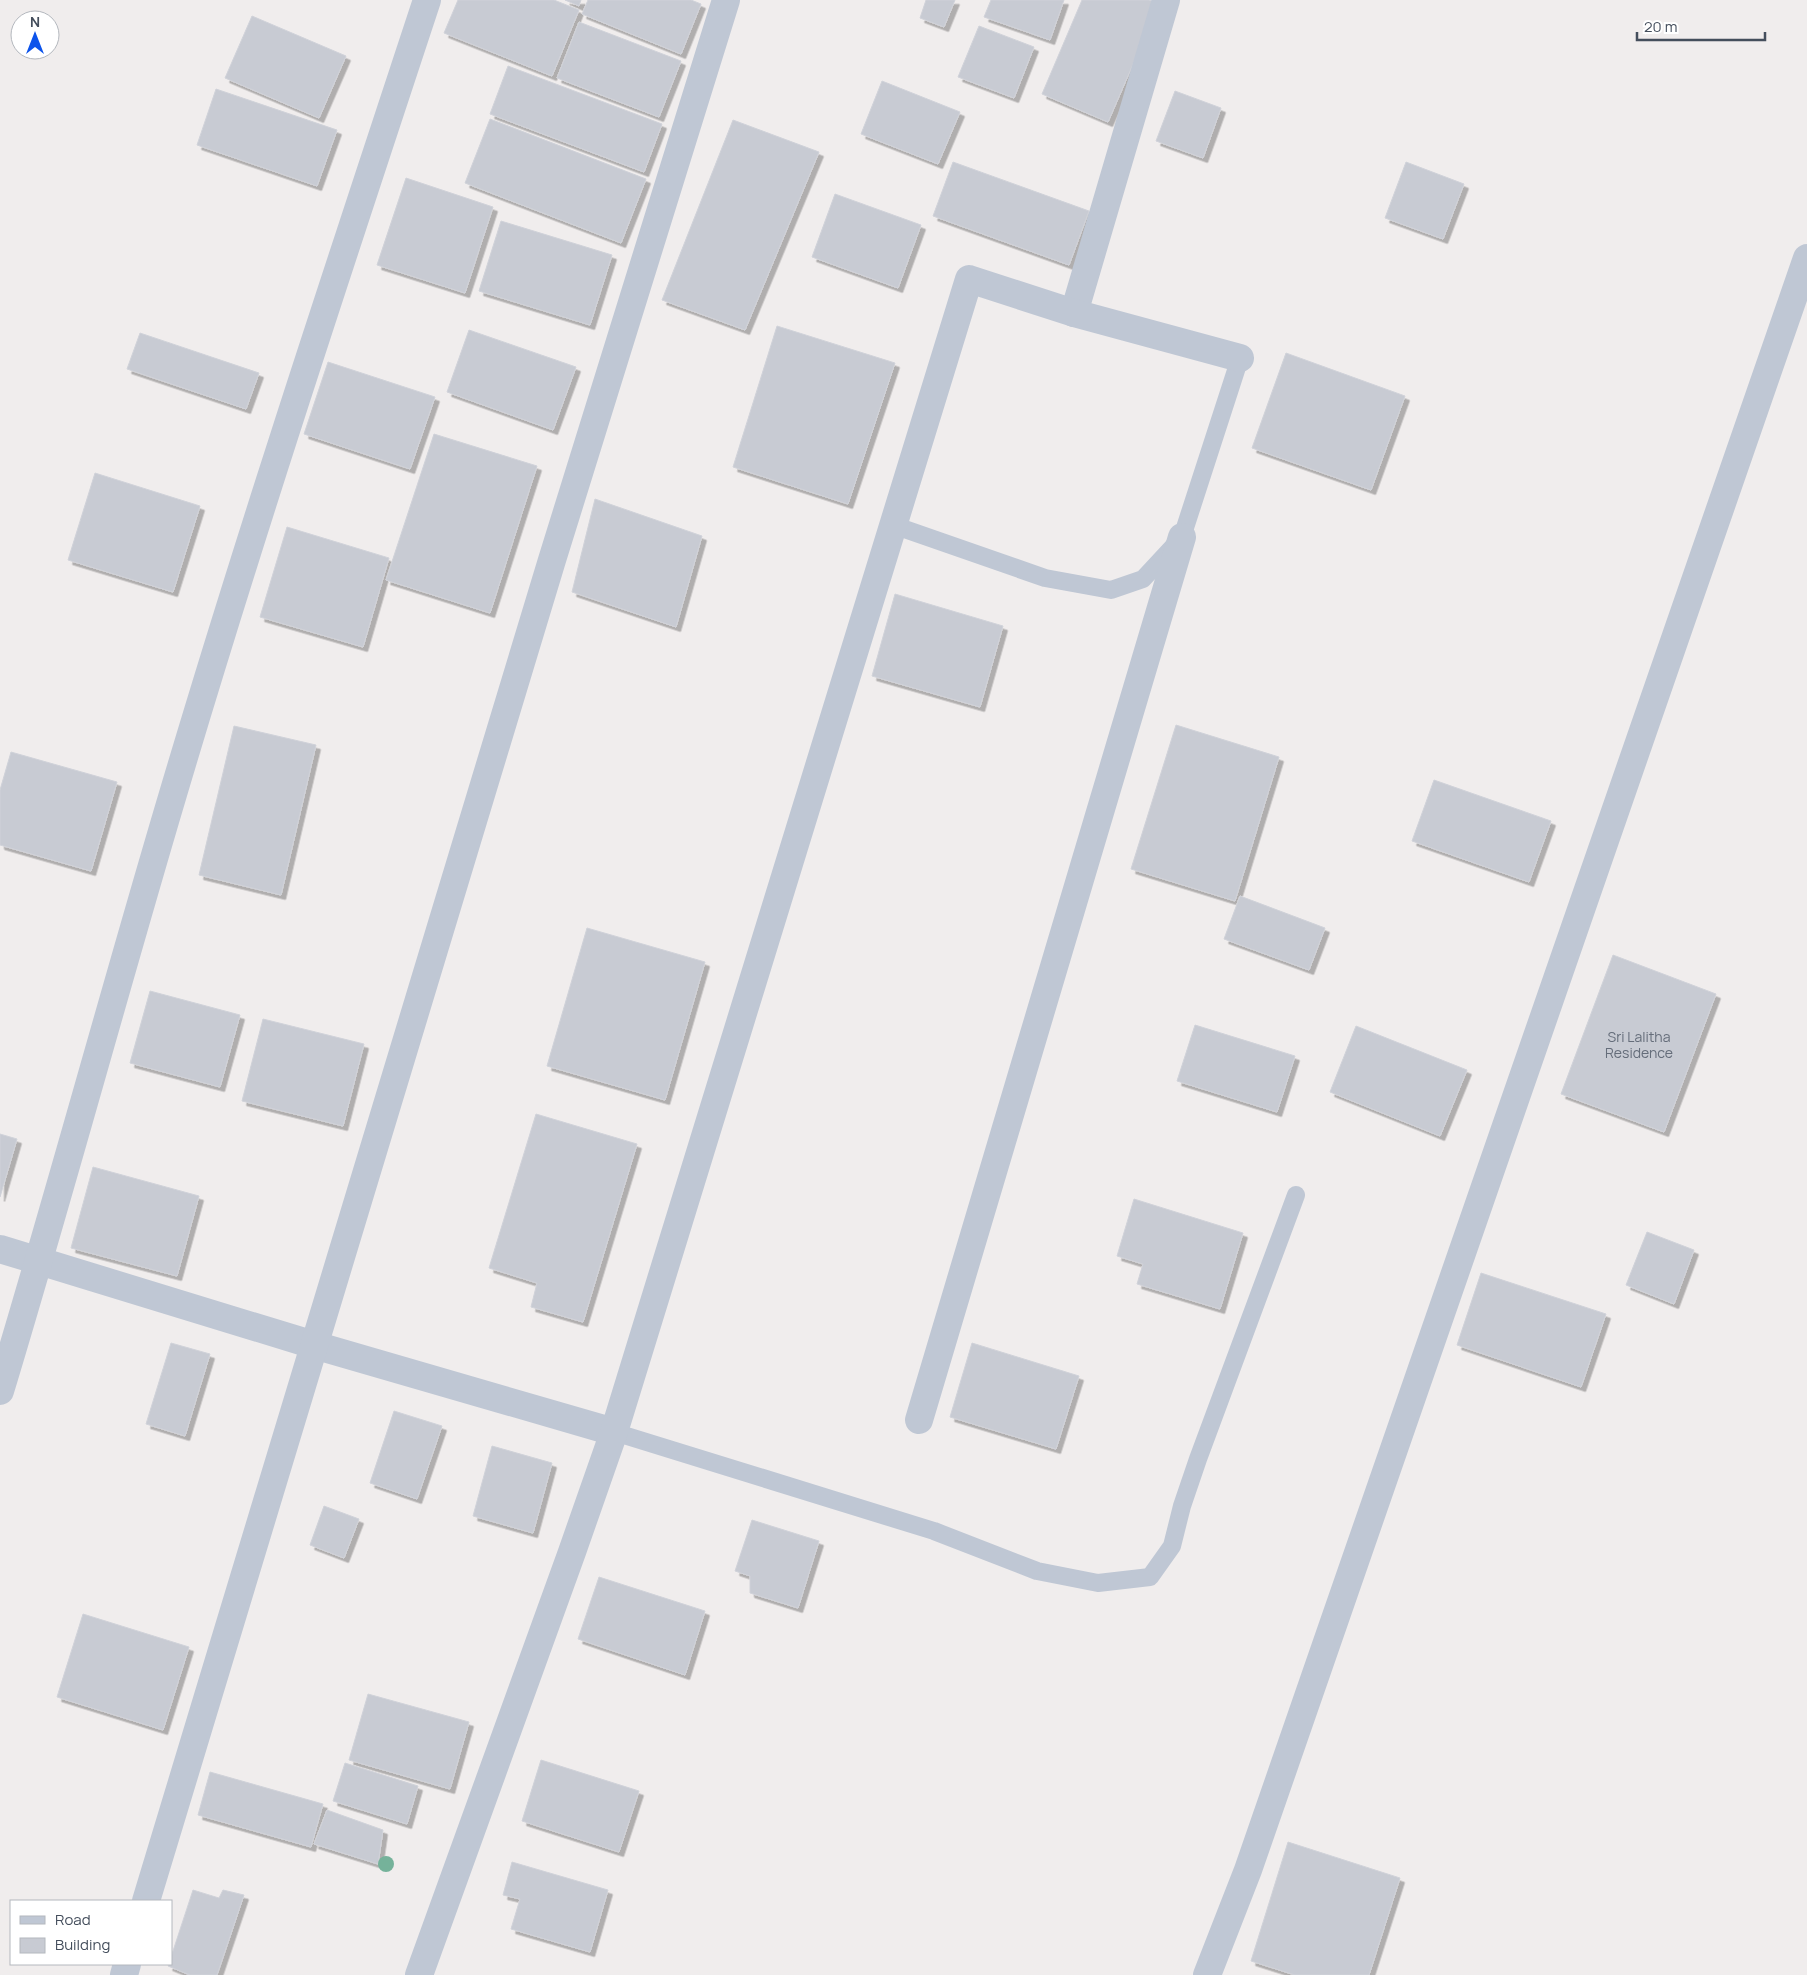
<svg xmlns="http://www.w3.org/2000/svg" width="1807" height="1975" font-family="Manrope,sans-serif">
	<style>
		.building { fill: #c8cbd3; stroke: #d0d2d9; filter: url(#shadow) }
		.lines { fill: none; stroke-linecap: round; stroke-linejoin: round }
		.service { stroke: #bfc7d4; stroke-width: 18 }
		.minor { stroke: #bfc7d4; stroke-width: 28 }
		.tree { fill: #75b29a }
		.labels { text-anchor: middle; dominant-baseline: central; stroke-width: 4; stroke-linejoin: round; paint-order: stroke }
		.number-label { font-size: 14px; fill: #656d7a }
	</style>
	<defs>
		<filter id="shadow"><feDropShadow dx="4.5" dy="4.5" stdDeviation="0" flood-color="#0004"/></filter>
	</defs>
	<rect width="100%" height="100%" fill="#f0eded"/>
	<g class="building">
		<polygon points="458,0 554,0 579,10 552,76 444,33"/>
		<polygon points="565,0 581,0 579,6"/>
		<polygon points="588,0 691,0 701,4 681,54 582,14"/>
		<polygon points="926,0 955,0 944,27 920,18"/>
		<polygon points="991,0 1064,0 1050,40 984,17"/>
		<polygon points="1082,0 1149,0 1159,4 1108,122 1042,94"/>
		<polygon points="252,16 346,56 319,118 225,78"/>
		<polygon points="579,22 681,61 659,117 557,78"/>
		<polygon points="979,26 1034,47 1014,98 958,77"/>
		<polygon points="508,66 662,124 644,172 490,114"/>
		<polygon points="882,81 960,112 938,164 861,134"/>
		<polygon points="216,89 337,130 317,186 197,145"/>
		<polygon points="1175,91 1221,108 1203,158 1156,141"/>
		<polygon points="490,119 646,179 621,243 465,183"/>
		<polygon points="733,120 819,152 745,330 662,300"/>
		<polygon points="953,162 1089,211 1069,265 933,216"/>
		<polygon points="1406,162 1464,184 1443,239 1385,218"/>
		<polygon points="406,178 493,207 465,293 377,265"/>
		<polygon points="835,194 921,225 898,288 812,257"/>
		<polygon points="501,221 612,255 590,325 479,291"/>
		<polygon points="777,326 895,363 848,504 733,467"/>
		<polygon points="469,330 576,367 553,430 447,392"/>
		<polygon points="140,333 259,373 246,409 127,369"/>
		<polygon points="1286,353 1405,396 1371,490 1252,448"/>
		<polygon points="328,362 435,397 410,469 304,434"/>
		<polygon points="434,434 537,466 490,613 386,580"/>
		<polygon points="95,473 200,506 173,592 68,560"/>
		<polygon points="595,499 702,536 676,627 572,592"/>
		<polygon points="287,527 389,558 363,647 260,617"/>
		<polygon points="895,594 1003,626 980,707 872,676"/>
		<polygon points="1176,725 1279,757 1235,901 1131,869"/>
		<polygon points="234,726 316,745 281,895 199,875"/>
		<polygon points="11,752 117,782 91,871 0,845 0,790"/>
		<polygon points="1434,780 1551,821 1529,882 1412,841"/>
		<polygon points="1240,896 1325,928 1309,970 1224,939"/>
		<polygon points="587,928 705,962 665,1100 547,1066"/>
		<polygon points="1613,955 1716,994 1664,1132 1561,1094"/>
		<polygon points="150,991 240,1015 220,1087 130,1063"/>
		<polygon points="263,1019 364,1044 343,1126 242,1101"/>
		<polygon points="1195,1025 1295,1056 1277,1112 1177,1081"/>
		<polygon points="1356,1026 1467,1070 1440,1136 1330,1092"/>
		<polygon points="536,1114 637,1144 583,1322 531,1307 537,1283 489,1268"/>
		<polygon points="0,1134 17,1139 0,1197"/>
		<polygon points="93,1167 199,1196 177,1276 71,1248"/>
		<polygon points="1134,1199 1243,1233 1220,1309 1137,1284 1143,1264 1117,1256"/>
		<polygon points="1647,1232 1694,1250 1674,1304 1626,1285"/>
		<polygon points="1481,1273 1606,1314 1581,1387 1457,1345"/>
		<polygon points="171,1343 210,1354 185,1436 146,1424"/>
		<polygon points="972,1343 1079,1376 1056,1449 950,1417"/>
		<polygon points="394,1411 442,1426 417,1499 370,1483"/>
		<polygon points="492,1446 552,1463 533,1533 473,1516"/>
		<polygon points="324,1506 359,1519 344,1558 310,1545"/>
		<polygon points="752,1520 819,1541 798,1608 750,1593 750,1576 735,1571"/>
		<polygon points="599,1577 705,1611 685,1675 578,1639"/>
		<polygon points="83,1614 189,1647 163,1730 57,1697"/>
		<polygon points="368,1694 469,1722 450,1789 349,1760"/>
		<polygon points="541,1760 639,1791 619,1852 522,1821"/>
		<polygon points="345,1763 418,1786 407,1824 333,1801"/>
		<polygon points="210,1772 323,1804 311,1847 198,1815"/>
		<polygon points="327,1810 383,1830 378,1864 314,1844"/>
		<polygon points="1288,1842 1400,1878 1369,1975 1295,1975 1251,1961"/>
		<polygon points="512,1862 608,1890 590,1952 511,1929 520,1899 503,1895"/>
		<polygon points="193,1890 219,1898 223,1890 244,1895 217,1975 190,1975 168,1966 169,1964 171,1964 171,1957"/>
	</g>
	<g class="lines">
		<g class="service">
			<polyline points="893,525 1045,578 1111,590 1143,579 1182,537 1240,358"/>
			<polyline points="614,1432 934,1531 1037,1571 1098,1583 1150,1577 1172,1546 1182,1506 1198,1459 1296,1195"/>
		</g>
		<g class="minor">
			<polyline points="1074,313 1166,0"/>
			<polyline points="0,1249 314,1345 614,1432"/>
			<path d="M0,1391C60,1193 114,992 173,794C252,528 340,264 427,0"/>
			<polyline points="919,1420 1182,537"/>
			<polyline points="146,1901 552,560 726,0"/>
			<polyline points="124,1975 127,1964"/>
			<polyline points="419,1975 572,1552 614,1432 969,279 1074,313 1240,358"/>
			<polyline points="1207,1975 1248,1870 1807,258"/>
		</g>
	</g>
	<circle class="tree" cx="386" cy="1864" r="8"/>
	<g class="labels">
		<g class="number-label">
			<text x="1639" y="1036">Sri Lalitha<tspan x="1639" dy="16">Residence</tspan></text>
		</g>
	</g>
	<rect x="10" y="1900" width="162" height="65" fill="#ffffff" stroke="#b4b8be"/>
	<rect x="20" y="1916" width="25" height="8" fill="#bfc7d4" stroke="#b4b8be"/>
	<text x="55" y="1925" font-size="15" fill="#444e5c">Road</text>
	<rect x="20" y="1938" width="25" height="15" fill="#c8cbd3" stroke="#b4b8be"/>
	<text x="55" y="1950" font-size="15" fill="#444e5c">Building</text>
	<g transform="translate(35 35)"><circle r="24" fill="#ffffff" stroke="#b4b8be"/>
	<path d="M0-4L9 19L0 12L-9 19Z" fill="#0c53eb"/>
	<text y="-8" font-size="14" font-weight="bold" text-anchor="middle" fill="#444e5c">N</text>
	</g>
	<path d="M1637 32v8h128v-8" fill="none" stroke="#444e5c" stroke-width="2.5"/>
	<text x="1644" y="32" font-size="15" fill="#444e5c" stroke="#ffffff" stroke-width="4" paint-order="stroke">20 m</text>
</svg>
